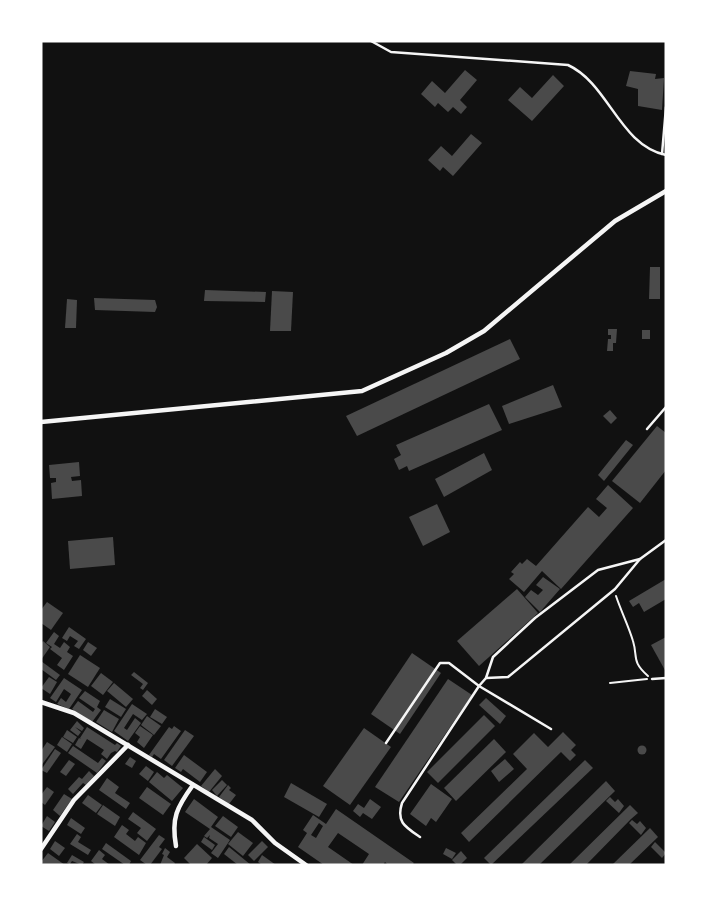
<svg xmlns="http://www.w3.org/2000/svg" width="707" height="906" font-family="'Golos Text',sans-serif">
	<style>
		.building { fill: #4a4a4a; fill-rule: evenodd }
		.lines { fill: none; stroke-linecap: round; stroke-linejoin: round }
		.path { stroke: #f5f5f5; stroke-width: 2 }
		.service { stroke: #f5f5f5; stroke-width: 2.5 }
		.minor { stroke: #f5f5f5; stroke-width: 4.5 }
	</style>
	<rect width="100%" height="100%" fill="#111"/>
	<g class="building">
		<polygon points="465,70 477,80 460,100 467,107 461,114 453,107 448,112 438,103 435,107 421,94 432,81 445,93"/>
		<polygon points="630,71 656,74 655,79 664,78 662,110 638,106 638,89 626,86"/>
		<polygon points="553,75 564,86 532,121 508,100 520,87 532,98"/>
		<polygon points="471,134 482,143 453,176 443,167 440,171 428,160 441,146 452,156"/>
		<polygon points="650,267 660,267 660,299 649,299"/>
		<polygon points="205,290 266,292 265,302 204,301"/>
		<polygon points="272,291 293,292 291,331 270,331"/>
		<polygon points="94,298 155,300 157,307 155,312 95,310"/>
		<polygon points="67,299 77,300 76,328 65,328"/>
		<polygon points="608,329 617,329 616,343 613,343 613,351 607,351 608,339 611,339 611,335 608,335"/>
		<rect x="642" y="330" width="8" height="9"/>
		<polygon points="510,339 520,359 357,436 346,416"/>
		<polygon points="553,385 562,407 509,424 502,406"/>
		<polygon points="489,404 502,430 409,471 407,466 399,470 394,459 401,455 396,445"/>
		<polygon points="610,410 617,418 611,424 603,416"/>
		<polygon points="657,426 666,433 666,470 640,503 612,481"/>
		<polygon points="626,440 633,445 604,481 598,475"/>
		<polygon points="484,453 492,470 444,497 435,479"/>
		<polygon points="79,462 80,476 71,477 72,481 81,480 82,496 52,499 51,483 56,482 56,478 50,478 49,465"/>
		<polygon points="608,485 633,508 561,589 542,571 524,592 509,579 514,574 511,572 520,562 522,564 527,559 536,566 588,507 599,517 607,508 596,499"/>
		<polygon points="437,504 450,532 423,546 409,517"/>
		<polygon points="113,537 115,565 70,569 68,541"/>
		<polygon points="543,577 560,589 540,612 525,597 531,590 538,595 543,590 536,585"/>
		<polygon points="666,579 666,599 644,612 639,603 633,607 629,601"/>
		<polygon points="517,589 538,613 479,666 457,641"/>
		<polygon points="47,602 63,613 51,630 41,623 41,610"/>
		<polygon points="69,627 86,639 79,649 74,646 78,641 70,636 67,641 62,638"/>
		<polygon points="54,632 59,636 54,644 60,648 64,642 70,647 67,652 73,656 64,670 57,665 62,658 50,649 52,647 46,643"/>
		<polygon points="666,637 666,672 651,645"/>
		<polygon points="43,641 50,647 41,660 41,644"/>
		<polygon points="88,642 97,648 91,656 83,650"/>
		<polygon points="412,653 441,673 400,734 371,714"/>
		<polygon points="80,655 100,668 88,687 68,674"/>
		<polygon points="41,661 60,675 56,680 41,669"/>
		<polygon points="134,672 148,683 143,690 140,688 143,684 131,675"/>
		<polygon points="101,673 113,682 103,695 91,686"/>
		<polygon points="49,677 57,682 50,694 41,688"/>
		<polygon points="64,678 82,690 69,709 57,704 61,698 66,702 71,694 64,689 56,702 50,698"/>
		<polygon points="448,679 472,695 399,802 375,787"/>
		<polygon points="114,683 133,699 126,707 107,691"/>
		<polygon points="147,690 157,699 152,705 142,696"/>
		<polygon points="85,691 100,701 97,707 101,710 92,722 72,709 78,701 93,712 95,709 79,698"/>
		<polygon points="486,698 506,716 500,724 479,705"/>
		<polygon points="110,699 126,709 121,717 105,707"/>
		<polygon points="132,704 147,714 142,720 133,714 124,728 127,730 135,718 141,723 128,741 114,731"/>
		<polygon points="155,709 167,717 162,724 150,717"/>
		<polygon points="104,710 119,719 112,732 96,722"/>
		<polygon points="484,715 495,726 438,783 427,772"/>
		<polygon points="147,716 161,726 154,735 141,725"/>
		<polygon points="77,721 84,728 82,731 75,727 81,732 78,736 70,730"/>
		<polygon points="140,726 153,735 144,748 137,742 140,737 135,733"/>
		<polygon points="174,726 181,731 161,759 154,754 152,757 149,755 169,727 172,729"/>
		<polygon points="87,727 115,745 117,743 121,746 117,752 115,751 111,753 107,759 101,754 104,750 87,739 81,749 75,745 79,738 81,739 80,738"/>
		<polygon points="364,728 391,747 350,805 323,786"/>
		<polygon points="67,730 77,737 73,743 63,737"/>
		<polygon points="185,730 194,736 172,766 164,760"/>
		<polygon points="563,732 576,745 571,750 576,755 570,761 561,752 469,842 461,833 527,769 513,754 534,733 548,747"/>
		<polygon points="62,737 72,744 67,752 57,745"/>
		<polygon points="494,739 506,752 456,801 444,788"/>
		<polygon points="47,742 55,747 41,766 41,751"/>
		<circle cx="642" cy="750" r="4.5"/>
		<polygon points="73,746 98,763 102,758 106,761 97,773 68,753"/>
		<polygon points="55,749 61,753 47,773 41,770"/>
		<polygon points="184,755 207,772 200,782 183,769 181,772 175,768"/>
		<polygon points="130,757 136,761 132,768 125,764"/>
		<polygon points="505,759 514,769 499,782 491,771"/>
		<polygon points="69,760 75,764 66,776 60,772"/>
		<polygon points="585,760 593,768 491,865 484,858"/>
		<polygon points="146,766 154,772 148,781 139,774"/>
		<polygon points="215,769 222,776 209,792 201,786"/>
		<polygon points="89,771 94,776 86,785 83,783 73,794 68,789 79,777 82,779"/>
		<polygon points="157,772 164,778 167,775 183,788 172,801 149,782"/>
		<polygon points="107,778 119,787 115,793 130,803 126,809 99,790"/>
		<polygon points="222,780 227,785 217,796 212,790"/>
		<polygon points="606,781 615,791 539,865 521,865"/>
		<polygon points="291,783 327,804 319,817 284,797"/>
		<polygon points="431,784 452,799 436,822 431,818 426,826 410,814"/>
		<polygon points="228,785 231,788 229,790 236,795 229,804 219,797"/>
		<polygon points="47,787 54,792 45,805 41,802 41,795"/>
		<polygon points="147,787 171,804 163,815 139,798"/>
		<polygon points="64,794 72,799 60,816 53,810"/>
		<polygon points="88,795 102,805 96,813 82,803"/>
		<polygon points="610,797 615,802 618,799 624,806 619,813 606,801"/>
		<polygon points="194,799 218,817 211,827 230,840 218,858 211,853 218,844 209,838 210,835 207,838 204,836 210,829 185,812"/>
		<polygon points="370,799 381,807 372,819 363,813 360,817 353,811 358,804 364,808"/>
		<polygon points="103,805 120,817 115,826 97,814"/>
		<polygon points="630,805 638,813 631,819 586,865 569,865"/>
		<path d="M336,809L414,863L412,865H388L385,862L383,865H362L369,854L338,833L328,847L354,865H324L298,847L307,833L303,830L313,815L326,824ZM319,823L323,826L316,838L311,835Z"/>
		<polygon points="133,812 156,829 147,841 137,833 141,828 128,819"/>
		<polygon points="47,816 55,822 49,831 41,826"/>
		<polygon points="223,816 238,827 231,837 215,826"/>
		<polygon points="71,818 85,828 81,834 67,825"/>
		<polygon points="632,820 637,824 640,821 646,828 641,835 629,823"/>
		<polygon points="122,825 129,830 126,834 135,841 138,837 146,843 139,855 114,837"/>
		<polygon points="650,828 658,837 629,865 612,865"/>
		<polygon points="238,832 253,843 243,856 228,844"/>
		<polygon points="77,834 81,837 78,842 91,850 88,855 70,844"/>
		<polygon points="159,835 165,839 159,847 162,849 150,865 147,865 140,860"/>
		<polygon points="204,837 215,845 212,850 201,842"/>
		<polygon points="55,841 65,848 59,856 50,849"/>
		<polygon points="262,841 268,847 254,861 248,855"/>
		<polygon points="655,842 666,853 662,858 651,847"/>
		<polygon points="106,843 131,861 129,865 125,865 102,849"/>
		<polygon points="197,844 212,858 206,865 191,865 184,858"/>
		<polygon points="229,847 251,865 238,865 224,854"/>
		<polygon points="165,848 170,852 167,857 175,863 174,865 160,865 164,855 162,854"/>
		<polygon points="446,848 456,853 452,859 443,854"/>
		<polygon points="99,850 105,855 102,859 110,865 96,865 91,861"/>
		<polygon points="461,851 467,858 460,865 457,865 452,860"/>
		<polygon points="48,853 65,865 44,865 41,862"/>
		<polygon points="72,855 84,862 82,865 72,861 70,864 67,863"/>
		<polygon points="262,855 276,865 262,865 258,862"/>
	</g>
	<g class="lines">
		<g class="path">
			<path d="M616,596C621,611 629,627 633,641C638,657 631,661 648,676"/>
			<polyline points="610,683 647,679"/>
		</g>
		<g class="service">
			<path d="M371,41L391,52L568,65C609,84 619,145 666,155"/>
			<polyline points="662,154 666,107"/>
			<polyline points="647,429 666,407"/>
			<polyline points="486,678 508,677 615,589 640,559 666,540"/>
			<polyline points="652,679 666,678"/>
			<polyline points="386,743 440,663 449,663 479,686 486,678 493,657 535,618 598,570 640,559"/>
			<path d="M420,837C405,827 396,822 402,803L479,686L551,729"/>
		</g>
		<g class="minor">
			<polyline points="41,422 362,391 446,353 484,331 615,221 666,191"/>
			<polyline points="41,702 74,713 252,820 275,843 306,865"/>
			<path d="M176,846C171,818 177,807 193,785"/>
			<polyline points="41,849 74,800 128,745"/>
		</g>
	</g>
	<rect width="707" height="906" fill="none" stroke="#ffffff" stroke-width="85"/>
</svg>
